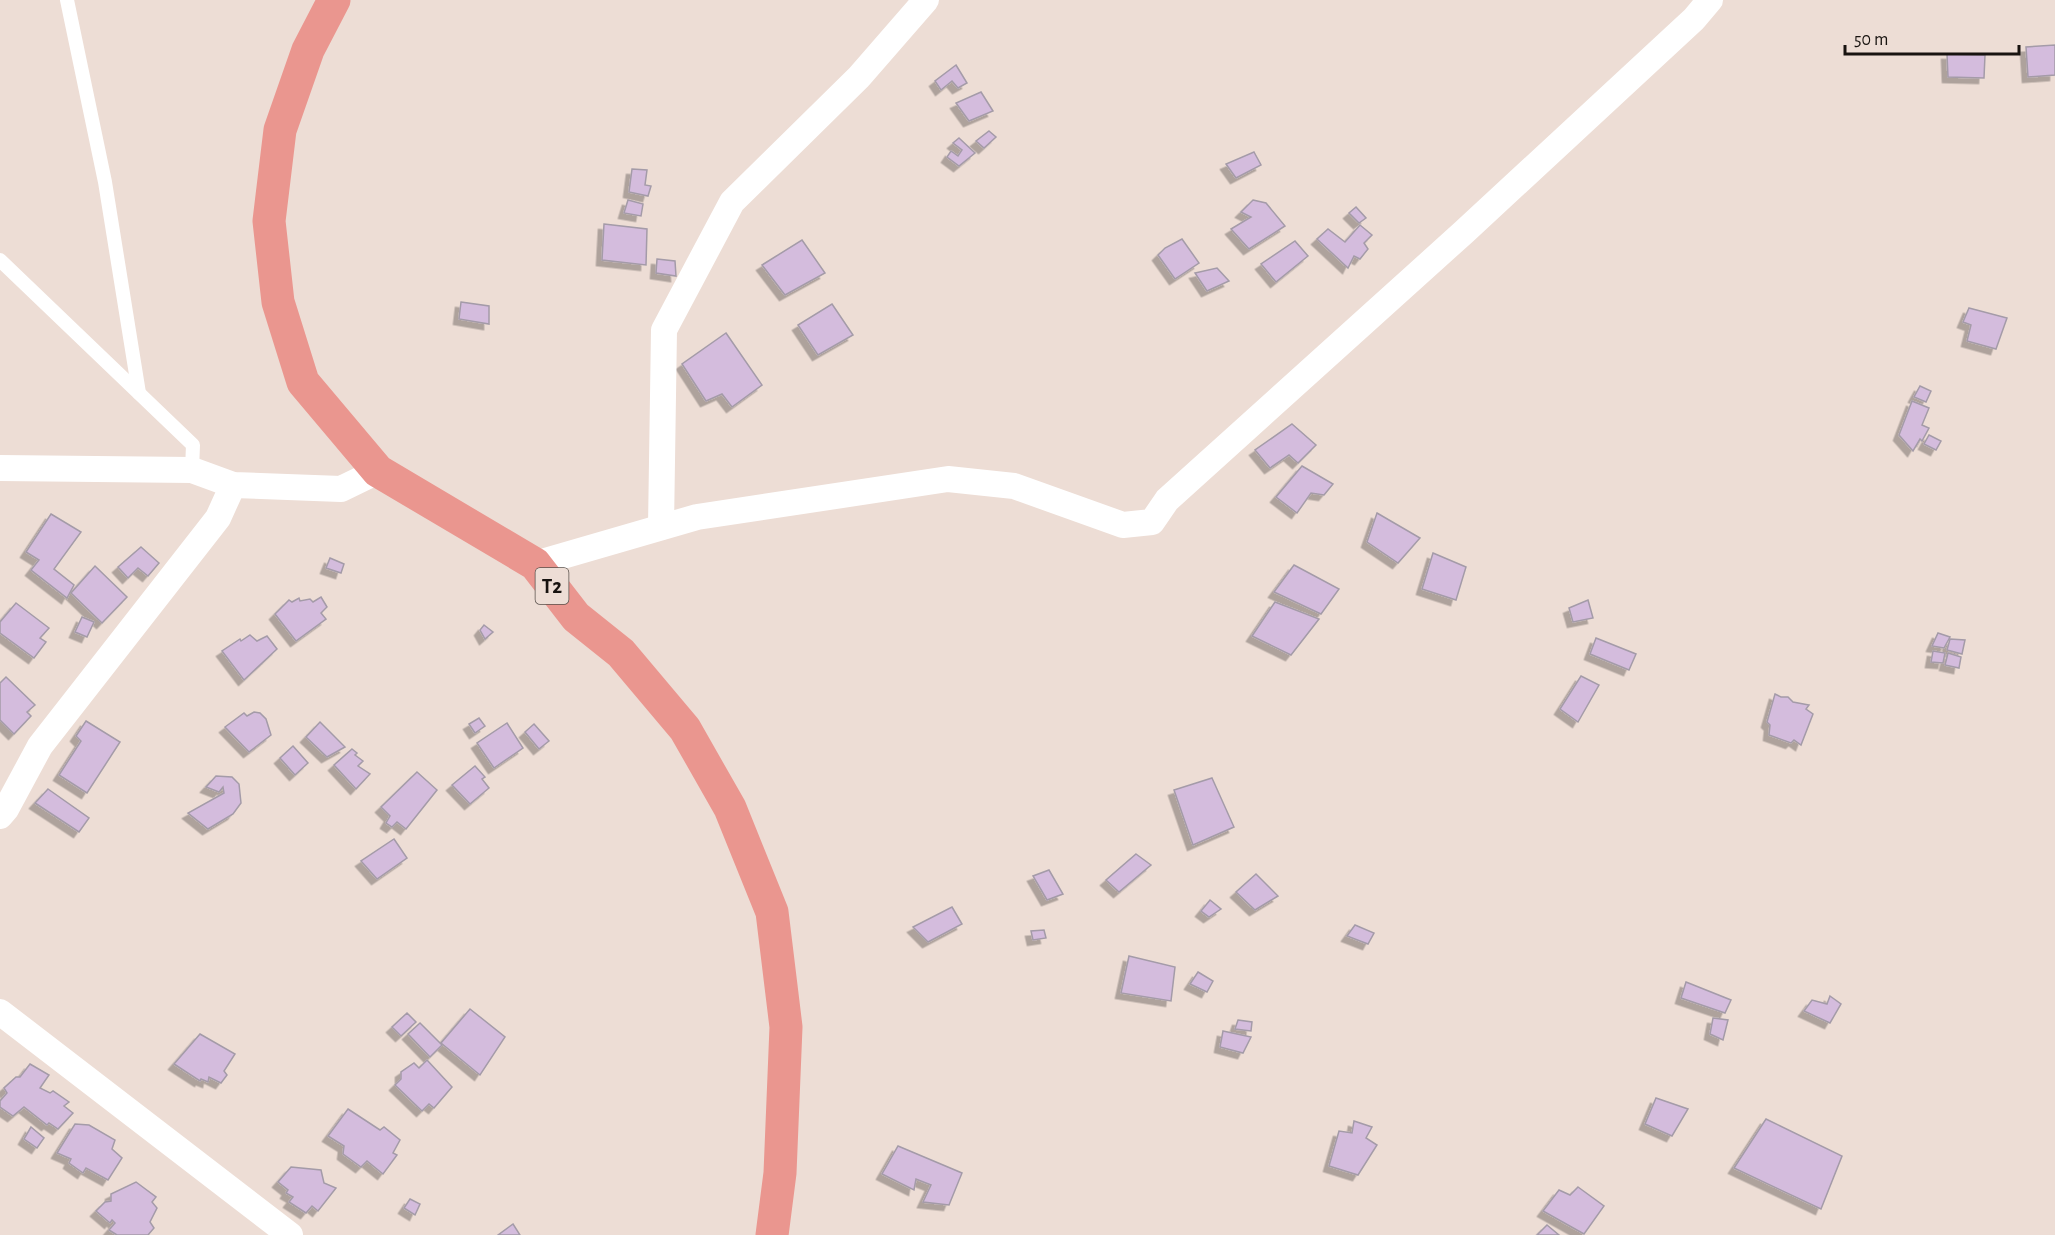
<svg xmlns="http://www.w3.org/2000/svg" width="2055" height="1235" font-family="'Alegreya Sans',sans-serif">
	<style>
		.building { fill: #d4bcdd; stroke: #a49ba8; stroke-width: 1.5; filter: url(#shadow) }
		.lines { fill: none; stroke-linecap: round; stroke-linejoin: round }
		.service { stroke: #fff; stroke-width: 14 }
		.minor { stroke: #fff; stroke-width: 26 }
		.trunk { stroke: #ea968f; stroke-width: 33 }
		.labels { text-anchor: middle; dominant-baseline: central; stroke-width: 5; stroke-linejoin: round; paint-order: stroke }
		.shield { fill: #edddd5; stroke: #58504b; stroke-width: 1.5 }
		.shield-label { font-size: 21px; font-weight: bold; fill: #181310 }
	</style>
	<defs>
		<filter id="shadow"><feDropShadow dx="-5.5" dy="5.5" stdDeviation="0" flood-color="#0004"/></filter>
	</defs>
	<rect width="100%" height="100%" fill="#edddd5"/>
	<g class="building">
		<polygon points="2055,45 2055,75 2028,77 2026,47"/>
		<polygon points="1947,54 1985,55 1984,78 1948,77"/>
		<polygon points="956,65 967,83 958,88 952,81 941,90 935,81"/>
		<polygon points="981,92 993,111 969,121 956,103"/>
		<polygon points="989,131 996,137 984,148 976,141"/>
		<polygon points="959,138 975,153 959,166 947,157 951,151 958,156 962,150 953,143"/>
		<polygon points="1254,152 1261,165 1236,178 1226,164"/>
		<polygon points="632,169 647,170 645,185 651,186 648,196 629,192"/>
		<polygon points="628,200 643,204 641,216 624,213"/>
		<polygon points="1253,200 1266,203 1285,226 1249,249 1231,229 1251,217 1241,212"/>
		<polygon points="1356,207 1366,218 1359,223 1349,213"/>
		<polygon points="604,224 647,229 646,265 602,260"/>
		<polygon points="1360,225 1372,235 1364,243 1368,249 1360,259 1354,256 1348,268 1317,239 1328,229 1345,242"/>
		<polygon points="1182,239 1199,263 1175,279 1158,255 1165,248"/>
		<polygon points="802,240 825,273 785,295 762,265"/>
		<polygon points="1295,241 1308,256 1276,282 1261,264"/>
		<polygon points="657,259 675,261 676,276 656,273"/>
		<polygon points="1217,268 1229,281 1207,291 1195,273"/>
		<polygon points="461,302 489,306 489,324 459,319"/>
		<polygon points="832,304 853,335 818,355 798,325"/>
		<polygon points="1969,308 2007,318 1996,349 1967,341 1971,325 1963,322"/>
		<polygon points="726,333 762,385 732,407 722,394 706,401 682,364"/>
		<polygon points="1920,386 1931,391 1926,402 1914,397"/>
		<polygon points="1912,401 1929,408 1922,425 1929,428 1922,441 1920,439 1913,451 1899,435"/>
		<polygon points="1292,424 1316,445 1298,463 1289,455 1270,468 1255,450"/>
		<polygon points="1929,435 1941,441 1936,450 1924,444"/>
		<polygon points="1302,466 1333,484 1324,495 1311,493 1297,513 1276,497"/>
		<polygon points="1377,513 1420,538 1398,563 1367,542"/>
		<polygon points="51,514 81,532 54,569 74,585 67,598 31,570 39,560 26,552"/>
		<polygon points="141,547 159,563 148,576 138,568 128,578 118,567"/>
		<polygon points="1433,553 1466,567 1456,600 1422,589"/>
		<polygon points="330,558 344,564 341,573 326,568"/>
		<polygon points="1294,565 1339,589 1321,614 1274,592"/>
		<polygon points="95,566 127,597 102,623 71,593"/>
		<polygon points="321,597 327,607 321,613 326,619 296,641 275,614 289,600 292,602 299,598 300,601 310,599 313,602"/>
		<polygon points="1588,600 1593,618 1573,622 1569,608"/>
		<polygon points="1275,602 1319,619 1291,655 1252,636"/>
		<polygon points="16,603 49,628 40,638 46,642 34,658 0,633 0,622"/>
		<polygon points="82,617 94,622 87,637 75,632"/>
		<polygon points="484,625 493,632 485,639 480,630"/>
		<polygon points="1938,633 1950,637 1944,648 1932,646"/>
		<polygon points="250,635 257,641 267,636 277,649 244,680 222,651 240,639 241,641"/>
		<polygon points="1596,638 1636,654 1629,670 1590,654"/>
		<polygon points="1950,639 1965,640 1962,654 1947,650"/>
		<polygon points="1933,651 1945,653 1943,663 1931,662"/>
		<polygon points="1948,653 1961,657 1959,668 1945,665"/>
		<polygon points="1581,676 1599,685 1578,722 1560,709"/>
		<polygon points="6,677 35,705 27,712 31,716 14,734 0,720 0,683"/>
		<polygon points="1775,694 1781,697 1788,697 1793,702 1809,705 1806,709 1813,714 1801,745 1794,740 1791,743 1769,735 1770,725 1767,722"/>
		<polygon points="254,712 260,713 266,719 271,735 249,752 225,727 244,713 247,716"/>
		<polygon points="479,718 485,726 475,733 469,724"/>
		<polygon points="86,721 120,742 87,793 59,775 81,741 76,736"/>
		<polygon points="320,722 345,747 327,757 306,737"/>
		<polygon points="507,723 523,748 494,768 477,743"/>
		<polygon points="534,724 549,741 539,749 525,732"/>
		<polygon points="293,746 308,763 295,775 280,758"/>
		<polygon points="352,749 357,753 355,755 363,761 358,766 370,774 356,789 334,765"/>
		<polygon points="475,766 485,777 482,779 489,788 470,804 452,785"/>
		<polygon points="417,772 437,790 406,829 397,822 392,827 386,823 390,816 381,807"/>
		<polygon points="216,776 232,777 239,784 241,803 233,814 208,829 188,813 224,793 223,787 219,792 206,787"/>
		<polygon points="1212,778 1234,827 1193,845 1174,790"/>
		<polygon points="48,789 89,818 79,832 35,803"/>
		<polygon points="394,839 407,858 377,879 361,861"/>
		<polygon points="1136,854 1151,865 1119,892 1106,880"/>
		<polygon points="1049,870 1063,894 1047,900 1033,876"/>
		<polygon points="1256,874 1278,896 1255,910 1236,892"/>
		<polygon points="1210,900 1221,909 1209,917 1201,911"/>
		<polygon points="952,907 962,924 928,942 913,927"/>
		<polygon points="1355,925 1374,933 1368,944 1347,936"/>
		<polygon points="1044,930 1046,938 1033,940 1031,931"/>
		<polygon points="1129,956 1175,967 1171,1001 1121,993"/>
		<polygon points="1198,972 1213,981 1207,992 1190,984"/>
		<polygon points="1686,982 1731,1000 1725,1013 1681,998"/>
		<polygon points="1830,996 1841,1004 1830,1023 1804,1011 1812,1000 1827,1004"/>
		<polygon points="470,1009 505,1037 480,1075 441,1043"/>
		<polygon points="407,1013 416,1022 401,1036 392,1027"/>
		<polygon points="1713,1018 1728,1020 1723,1040 1710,1034"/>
		<polygon points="1238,1020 1252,1022 1251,1031 1235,1029"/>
		<polygon points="420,1023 442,1045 430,1057 408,1034"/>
		<polygon points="1223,1031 1251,1037 1243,1053 1220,1047"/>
		<polygon points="200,1034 235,1054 224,1071 227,1075 221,1083 209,1077 208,1082 201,1079 200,1081 174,1064"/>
		<polygon points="427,1060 452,1087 434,1108 429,1104 422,1111 395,1085 401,1079 401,1072 414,1063 419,1068"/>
		<polygon points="30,1064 49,1075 40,1088 50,1093 53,1091 69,1102 64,1106 73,1113 58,1129 49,1123 47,1125 24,1107 13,1116 0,1107 0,1101 7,1093 4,1088 16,1077 20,1077"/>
		<polygon points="1656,1098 1688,1109 1672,1136 1645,1124"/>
		<polygon points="348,1109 380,1130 384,1127 400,1140 393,1153 397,1155 383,1174 367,1161 361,1167 343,1154 344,1146 328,1136"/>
		<polygon points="1766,1119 1842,1156 1821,1209 1734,1168"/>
		<polygon points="1354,1121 1372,1127 1366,1138 1377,1145 1358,1175 1329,1166 1339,1131 1352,1133"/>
		<polygon points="75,1124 89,1125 115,1140 112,1149 122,1158 108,1180 86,1168 83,1173 69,1163 71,1159 57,1153"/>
		<polygon points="31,1127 44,1138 37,1148 24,1139"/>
		<polygon points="898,1146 962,1173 949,1205 923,1202 931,1185 916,1179 914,1190 882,1174"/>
		<polygon points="291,1167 321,1170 324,1183 336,1188 318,1211 312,1206 306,1213 289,1202 293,1197 286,1193 288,1190 278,1182"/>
		<polygon points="136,1182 156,1197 152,1202 157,1208 150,1222 154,1228 148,1235 117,1235 109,1230 115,1223 112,1220 110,1223 96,1211 105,1202 111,1201 111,1194"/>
		<polygon points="1578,1187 1604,1206 1584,1234 1543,1211 1559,1190 1570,1195"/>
		<polygon points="410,1199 420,1204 415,1215 404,1208"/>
		<polygon points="513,1224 520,1235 498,1235"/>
		<polygon points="1547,1225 1559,1235 1537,1235"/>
	</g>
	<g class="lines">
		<g class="service">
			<polyline points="67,0 105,182 139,393"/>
			<polyline points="0,260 193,445 192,470"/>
		</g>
		<g class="minor">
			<polyline points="0,468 192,470 233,485 341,489 378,471"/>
			<polyline points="661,527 664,330 732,202 859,77 926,0"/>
			<polyline points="535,564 697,517 948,479 1014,486 1123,525 1152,522 1167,500 1464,232 1694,19 1710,0"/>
			<polyline points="0,816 6,809 40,746 218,518 233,485"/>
			<polyline points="0,1012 290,1235"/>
		</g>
		<polyline class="trunk" points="334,0 308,50 280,130 269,221 278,302 303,382 378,471 535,564 576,617 621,653 685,729 730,808 772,912 786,1027 780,1173 772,1235"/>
	</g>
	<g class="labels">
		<rect class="shield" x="535.5" y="568" width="33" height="36" rx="4.5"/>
		<g class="shield-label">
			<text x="552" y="586">T2</text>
		</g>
	</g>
	<path d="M1845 45v9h174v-9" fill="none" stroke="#181310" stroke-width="3"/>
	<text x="1854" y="45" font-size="18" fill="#181310" stroke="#edddd5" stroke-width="4.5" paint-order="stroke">50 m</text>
</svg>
